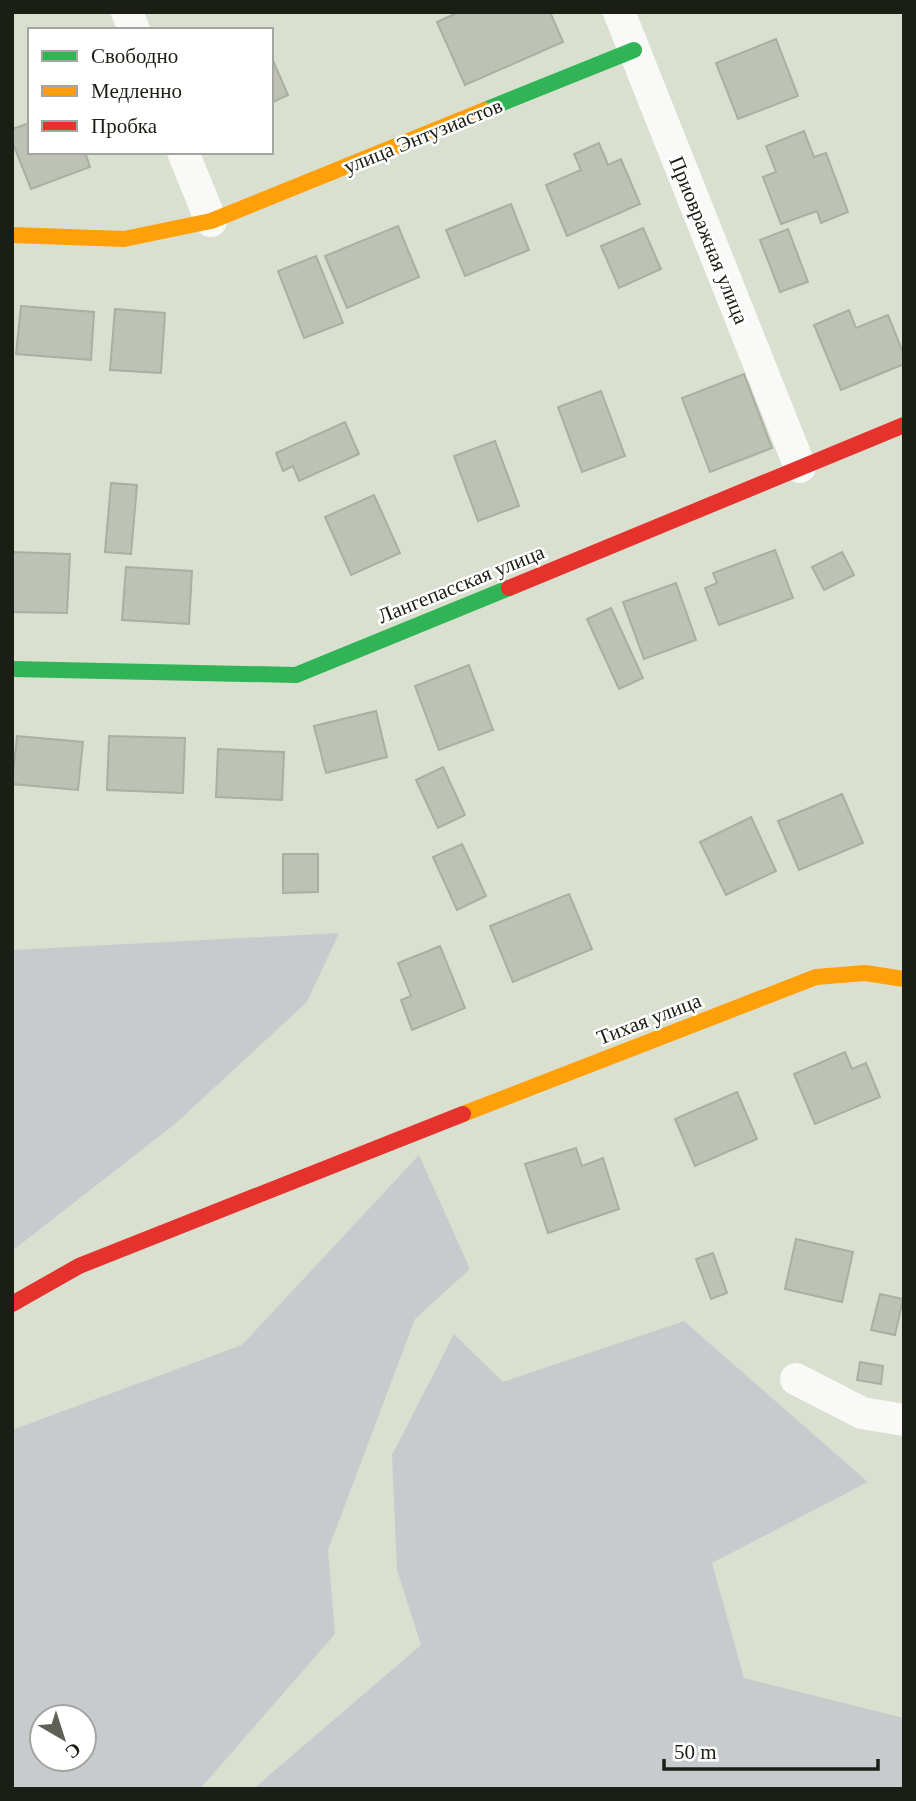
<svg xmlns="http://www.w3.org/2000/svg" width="916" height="1801" font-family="'Times New Roman',serif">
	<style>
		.green { fill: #c8cbce; fill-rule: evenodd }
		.building { fill: #bdc2b4; stroke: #aaafa2; stroke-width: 2 }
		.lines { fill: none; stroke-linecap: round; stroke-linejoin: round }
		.street { stroke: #f9faf8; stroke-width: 32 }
		.fast { stroke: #30b455; stroke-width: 16 }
		.slow { stroke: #ff9f0a; stroke-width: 16 }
		.jam { stroke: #e5322d; stroke-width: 16 }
		.labels { text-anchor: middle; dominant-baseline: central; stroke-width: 5; stroke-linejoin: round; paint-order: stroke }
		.street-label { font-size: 21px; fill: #1b1e14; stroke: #fff }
	</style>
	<rect width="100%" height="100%" fill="#dae0d0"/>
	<g class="green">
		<polygon points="339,933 307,1002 175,1124 12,1251 12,950"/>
		<path d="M419,1155L470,1269L415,1319L328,1550L335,1634L200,1789H12V1430L242,1345ZM42,1717H84V1759H42Z"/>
		<polygon points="684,1321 868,1482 712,1563 744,1678 904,1718 904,1789 253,1789 421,1645 397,1570 392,1455 454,1334 503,1382"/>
	</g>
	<g class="building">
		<polygon points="459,12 550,12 563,42 465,85 437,22"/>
		<polygon points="776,39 798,96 738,119 716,63"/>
		<polygon points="271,56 288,95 271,103"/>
		<polygon points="30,123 30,152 85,152 90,167 31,189 12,141 12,129"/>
		<polygon points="804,131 814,157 826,153 848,212 821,223 817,211 781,224 763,177 776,172 766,146"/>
		<polygon points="599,143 608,165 621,159 640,204 567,236 546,185 581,170 574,154"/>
		<polygon points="511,204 529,250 465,276 446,230"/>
		<polygon points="398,226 419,277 347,308 325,256"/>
		<polygon points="643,228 661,269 619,288 601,246"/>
		<polygon points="788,229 808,282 780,292 760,240"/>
		<polygon points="316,256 343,323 304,338 278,271"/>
		<polygon points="21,306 94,312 91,360 16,354"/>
		<polygon points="115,309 165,313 161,373 110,370"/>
		<polygon points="849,310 856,328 888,315 904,355 904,364 841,390 814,325"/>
		<polygon points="744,374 772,448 710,472 682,398"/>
		<polygon points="601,391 625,456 582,472 558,407"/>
		<polygon points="345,422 359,454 299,481 293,466 283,471 276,453"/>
		<polygon points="495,441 519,506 478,521 454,456"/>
		<polygon points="111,483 137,485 131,554 105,552"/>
		<polygon points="374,495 400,553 351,575 325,517"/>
		<polygon points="775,550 793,598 719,625 705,588 717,583 713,573"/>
		<polygon points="12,552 70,554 67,613 12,612"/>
		<polygon points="842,552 854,575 824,590 812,567"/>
		<polygon points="126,567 192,571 189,624 122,620"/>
		<polygon points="676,583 696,640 644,659 623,602"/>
		<polygon points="611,608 643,678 619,689 587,619"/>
		<polygon points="469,665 493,730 439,750 415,686"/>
		<polygon points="376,711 387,757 326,773 314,726"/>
		<polygon points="17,736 83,742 78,790 12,784"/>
		<polygon points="109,736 185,738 183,793 107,790"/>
		<polygon points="218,749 284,752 282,800 216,797"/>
		<polygon points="443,767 465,815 438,828 416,780"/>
		<polygon points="842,794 863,843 799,870 778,821"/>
		<polygon points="751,817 776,871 726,895 700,842"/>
		<polygon points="462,844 486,896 457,910 433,857"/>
		<polygon points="283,854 318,854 318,892 283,893"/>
		<polygon points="569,894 592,949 513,982 490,926"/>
		<polygon points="440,946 465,1008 412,1030 401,1000 411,996 398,963"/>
		<polygon points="845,1052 852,1069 866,1063 880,1097 815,1124 794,1074"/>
		<polygon points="737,1092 757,1139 695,1166 675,1119"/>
		<polygon points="576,1148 582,1166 603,1158 619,1209 548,1233 525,1164"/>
		<polygon points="796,1239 853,1252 842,1302 785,1289"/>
		<polygon points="713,1253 727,1293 711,1299 696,1259"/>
		<polygon points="880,1294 903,1299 895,1335 871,1330"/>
		<polygon points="860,1362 883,1366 881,1384 857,1380"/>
	</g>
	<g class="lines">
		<g class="street">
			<polyline points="127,12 134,30"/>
			<polyline points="619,12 800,467"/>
			<polyline points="183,152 211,221"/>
			<polyline points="796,1379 862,1413 904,1420"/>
		</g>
		<g class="fast">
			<polyline points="485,110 634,50"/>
			<polyline points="12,669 296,675 509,588"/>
		</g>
		<g class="slow">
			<polyline points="12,235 124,239 211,221 485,110"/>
			<polyline points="463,1114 816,977 865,973 904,979"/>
		</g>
		<g class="jam">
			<polyline points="509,588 904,425"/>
			<polyline points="12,1304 79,1266 463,1114"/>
		</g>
	</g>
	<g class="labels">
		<g class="street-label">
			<text transform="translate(423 136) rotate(-22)">улица Энтузиастов</text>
			<text transform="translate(709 240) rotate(68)">Приовражная улица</text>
			<text transform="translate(461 584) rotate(-22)">Лангепасская улица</text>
			<text transform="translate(649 1019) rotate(-21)">Тихая улица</text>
		</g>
	</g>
	<rect width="916" height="1801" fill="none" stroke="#1b1e14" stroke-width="28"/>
	<rect x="28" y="28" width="245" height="126" fill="#ffffff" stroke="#a4a5a1" stroke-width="2"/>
	<rect x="42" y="51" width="35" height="10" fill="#30b455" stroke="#a4a5a1" stroke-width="2"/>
	<text x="91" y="63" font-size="21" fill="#1b1e14">Свободно</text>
	<rect x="42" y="86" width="35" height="10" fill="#ff9f0a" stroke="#a4a5a1" stroke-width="2"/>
	<text x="91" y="98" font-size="21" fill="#1b1e14">Медленно</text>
	<rect x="42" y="121" width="35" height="10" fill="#e5322d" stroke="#a4a5a1" stroke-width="2"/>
	<text x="91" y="133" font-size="21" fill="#1b1e14">Пробка</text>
	<g transform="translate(63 1738) rotate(141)"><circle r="33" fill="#ffffff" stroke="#a4a5a1" stroke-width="2"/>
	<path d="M0-5L12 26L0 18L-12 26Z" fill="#5e6256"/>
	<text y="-10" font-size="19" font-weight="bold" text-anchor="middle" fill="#1b1e14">С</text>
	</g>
	<path d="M664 1759v10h214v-10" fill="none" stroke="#1b1e14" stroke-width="3.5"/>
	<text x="674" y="1759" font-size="21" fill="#1b1e14" stroke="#ffffff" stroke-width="5" paint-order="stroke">50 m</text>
</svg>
